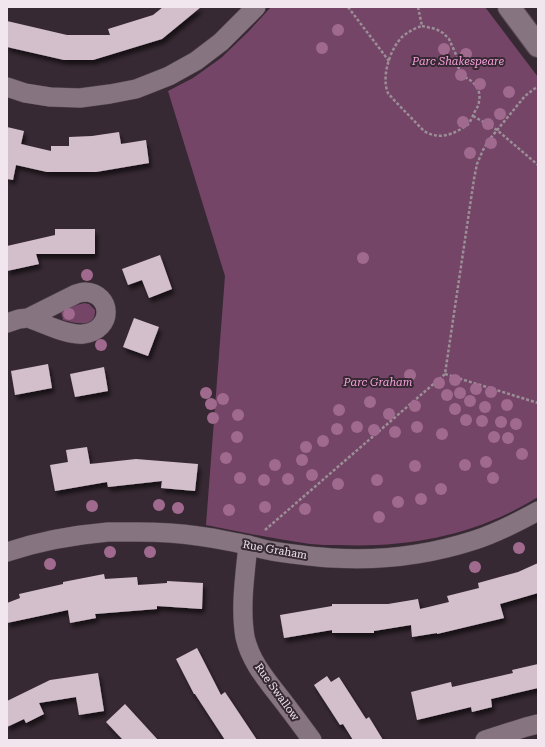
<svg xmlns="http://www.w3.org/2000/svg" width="545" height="747" font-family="'Roboto Serif',serif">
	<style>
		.green { fill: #754567 }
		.building { fill: #d3bfcc; filter: url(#shadow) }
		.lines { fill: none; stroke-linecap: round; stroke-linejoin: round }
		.minor-casing { stroke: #554851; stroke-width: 20 }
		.tertiary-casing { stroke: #554851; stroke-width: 24 }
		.path { stroke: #9b8f97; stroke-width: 2.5; stroke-dasharray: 3 2; stroke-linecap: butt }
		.minor { stroke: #867480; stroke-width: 19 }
		.tertiary { stroke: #867480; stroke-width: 22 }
		.tree { fill: #a06a8f }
		.labels { text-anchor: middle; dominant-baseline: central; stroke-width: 4; stroke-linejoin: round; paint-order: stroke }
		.park-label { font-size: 11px; font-style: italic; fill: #f5a0db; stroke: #372933 }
		.street-label { font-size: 11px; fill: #f1e6ed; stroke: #372933 }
	</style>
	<defs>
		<filter id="shadow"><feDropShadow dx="2.5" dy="4.5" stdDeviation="2" flood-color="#0009"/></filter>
	</defs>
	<rect width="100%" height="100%" fill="#372933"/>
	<g class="green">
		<path d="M271,7H485L538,77V497C477,535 409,548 338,545C329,545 319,545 310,544C275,539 240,532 206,525L225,276L168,91L193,78L221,58L248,32Z"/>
		<path d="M84,303L89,304L95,310C96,329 75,323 63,320L61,312L73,306Z"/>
	</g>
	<g class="building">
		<polygon points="163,7 201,7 162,39 93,60 64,60 7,47 7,21 67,35 110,35 108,29 153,15"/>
		<polygon points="7,127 24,131 21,144 51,151 51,146 69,146 69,137 92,136 119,132 121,144 146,140 149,163 96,172 47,172 16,165 13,180 7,179"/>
		<polygon points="55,229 95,229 95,254 36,254 39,264 7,271 7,246 55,235"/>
		<polygon points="160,255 172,289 149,298 142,280 128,285 122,269"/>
		<polygon points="134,318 159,327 148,356 123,347"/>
		<polygon points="48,364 52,388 15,395 11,371"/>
		<polygon points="104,367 108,391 75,397 70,374"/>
		<polygon points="87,447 90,464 136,459 198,464 195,491 161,488 162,481 108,487 107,482 55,491 50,465 68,462 66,450"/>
		<polygon points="538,563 538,593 500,604 504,618 437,634 437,633 412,637 411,625 374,631 374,633 332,633 332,630 284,638 280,615 332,606 332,604 388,604 418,599 420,609 449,602 447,596 479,588 478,583 518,572"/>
		<polygon points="104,574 105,579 137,577 138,585 167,583 167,581 203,583 202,609 157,606 157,609 95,614 96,618 70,623 68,610 7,623 7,603 20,598 19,594 63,584 63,582"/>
		<polygon points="197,648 221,695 225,692 257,740 225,740 195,694 194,694 176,659"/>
		<polygon points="538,664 538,688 491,699 492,707 472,712 471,707 417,720 411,692 451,682 452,687 513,673 512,670"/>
		<polygon points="98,673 104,711 79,715 76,697 39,703 44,714 26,723 24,719 7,727 7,701 50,680"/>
		<polygon points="327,676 331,682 339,677 366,719 369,717 383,740 353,740 343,724 340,725 314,685"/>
		<polygon points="125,704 158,740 123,740 106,722"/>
	</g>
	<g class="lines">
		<defs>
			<g id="minor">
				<polyline points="7,87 25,93 50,97 80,98 110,94 136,89 169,76 196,61 221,42 256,7"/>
				<path d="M7,323L19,319L28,318L76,294C79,293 82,292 85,292C112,293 115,330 83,334C68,336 43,323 28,318"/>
				<path d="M248,545C245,575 240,607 245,637C250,660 265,678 279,696C290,710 301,725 312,740"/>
				<path d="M7,552C40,541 73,535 108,532C118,532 128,532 138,532C158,532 178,533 198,536C215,538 232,542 248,545C256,547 264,550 272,551C292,554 312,557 332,558C380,561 429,555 475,540C497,533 518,522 538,511"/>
				<polyline points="485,740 526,727 538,724"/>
			</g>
			<polyline id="tertiary" points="509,7 538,46"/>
		</defs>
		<use href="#minor" class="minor-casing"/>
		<use href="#tertiary" class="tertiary-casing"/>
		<g class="path">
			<polyline points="348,7 389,61"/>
			<polyline points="418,7 422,26"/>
			<path d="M422,26L436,29L443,33L449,39L458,59L459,75C471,78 482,88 479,101C479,106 476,109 474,113C473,116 471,120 469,123C467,126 464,127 461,129C449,136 437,139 424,131L392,98C391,96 389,95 388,93C381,77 390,49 402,37C408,32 415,28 422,26Z"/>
			<polyline points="473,116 497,130 538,165"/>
			<polyline points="445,374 538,403"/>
			<polyline points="265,530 445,374 474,179 477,164 483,150 489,140 525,96 538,86"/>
		</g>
		<use href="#minor" class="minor"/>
		<use href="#tertiary" class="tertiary"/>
	</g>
	<g class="tree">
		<circle cx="338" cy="30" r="6"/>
		<circle cx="322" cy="48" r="6"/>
		<circle cx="444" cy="49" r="6"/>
		<circle cx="466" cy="54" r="6"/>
		<circle cx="461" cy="75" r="6"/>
		<circle cx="480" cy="84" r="6"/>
		<circle cx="509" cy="92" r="6"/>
		<circle cx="500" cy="114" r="6"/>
		<circle cx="463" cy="122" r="6"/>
		<circle cx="488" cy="124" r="6"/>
		<circle cx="491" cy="143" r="6"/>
		<circle cx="470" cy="153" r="6"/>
		<circle cx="363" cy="258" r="6"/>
		<circle cx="87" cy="275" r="6"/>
		<circle cx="69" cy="314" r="6"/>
		<circle cx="101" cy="345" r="6"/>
		<circle cx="410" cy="375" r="6"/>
		<circle cx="455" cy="380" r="6"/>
		<circle cx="439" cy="383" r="6"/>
		<circle cx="476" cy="389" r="6"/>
		<circle cx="491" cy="392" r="6"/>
		<circle cx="206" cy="393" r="6"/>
		<circle cx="460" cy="393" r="6"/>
		<circle cx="447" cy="395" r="6"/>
		<circle cx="223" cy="399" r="6"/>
		<circle cx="470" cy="401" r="6"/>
		<circle cx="370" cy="402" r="6"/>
		<circle cx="211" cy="404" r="6"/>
		<circle cx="507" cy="405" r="6"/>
		<circle cx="415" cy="406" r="6"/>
		<circle cx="485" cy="407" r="6"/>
		<circle cx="455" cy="409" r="6"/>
		<circle cx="339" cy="410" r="6"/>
		<circle cx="389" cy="414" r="6"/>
		<circle cx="238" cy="415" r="6"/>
		<circle cx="213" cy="418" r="6"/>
		<circle cx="466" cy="420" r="6"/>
		<circle cx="482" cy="421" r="6"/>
		<circle cx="501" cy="422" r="6"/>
		<circle cx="516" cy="424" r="6"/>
		<circle cx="357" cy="427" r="6"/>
		<circle cx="417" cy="427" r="6"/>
		<circle cx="337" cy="429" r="6"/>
		<circle cx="374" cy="430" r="6"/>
		<circle cx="395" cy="432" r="6"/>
		<circle cx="442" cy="434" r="6"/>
		<circle cx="237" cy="437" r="6"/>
		<circle cx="494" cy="437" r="6"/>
		<circle cx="508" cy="438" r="6"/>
		<circle cx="323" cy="441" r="6"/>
		<circle cx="306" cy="447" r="6"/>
		<circle cx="522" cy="454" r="6"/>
		<circle cx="226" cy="458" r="6"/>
		<circle cx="302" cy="460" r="6"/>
		<circle cx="486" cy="462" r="6"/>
		<circle cx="275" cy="465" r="6"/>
		<circle cx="465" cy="465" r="6"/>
		<circle cx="415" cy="466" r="6"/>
		<circle cx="312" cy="475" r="6"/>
		<circle cx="240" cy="478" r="6"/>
		<circle cx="493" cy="478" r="6"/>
		<circle cx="288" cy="479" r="6"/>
		<circle cx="264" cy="480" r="6"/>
		<circle cx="377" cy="480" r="6"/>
		<circle cx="338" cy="484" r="6"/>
		<circle cx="441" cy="489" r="6"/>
		<circle cx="421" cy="499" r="6"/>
		<circle cx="398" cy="502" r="6"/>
		<circle cx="159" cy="505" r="6"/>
		<circle cx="92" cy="506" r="6"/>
		<circle cx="265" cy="507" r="6"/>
		<circle cx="178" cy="508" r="6"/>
		<circle cx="305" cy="509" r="6"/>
		<circle cx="229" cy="510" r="6"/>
		<circle cx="379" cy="517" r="6"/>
		<circle cx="519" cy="548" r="6"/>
		<circle cx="110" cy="552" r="6"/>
		<circle cx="150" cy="552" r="6"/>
		<circle cx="50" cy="564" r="6"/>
		<circle cx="475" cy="567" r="6"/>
	</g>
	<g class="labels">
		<g class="park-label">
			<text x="458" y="61">Parc Shakespeare</text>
			<text x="378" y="382">Parc Graham</text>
		</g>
		<g class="street-label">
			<text transform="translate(275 550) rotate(10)">Rue Graham</text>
			<text transform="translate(277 692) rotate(54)">Rue Swallow</text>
		</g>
	</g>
	<rect width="545" height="747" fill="none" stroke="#f1e6ed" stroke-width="16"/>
</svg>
